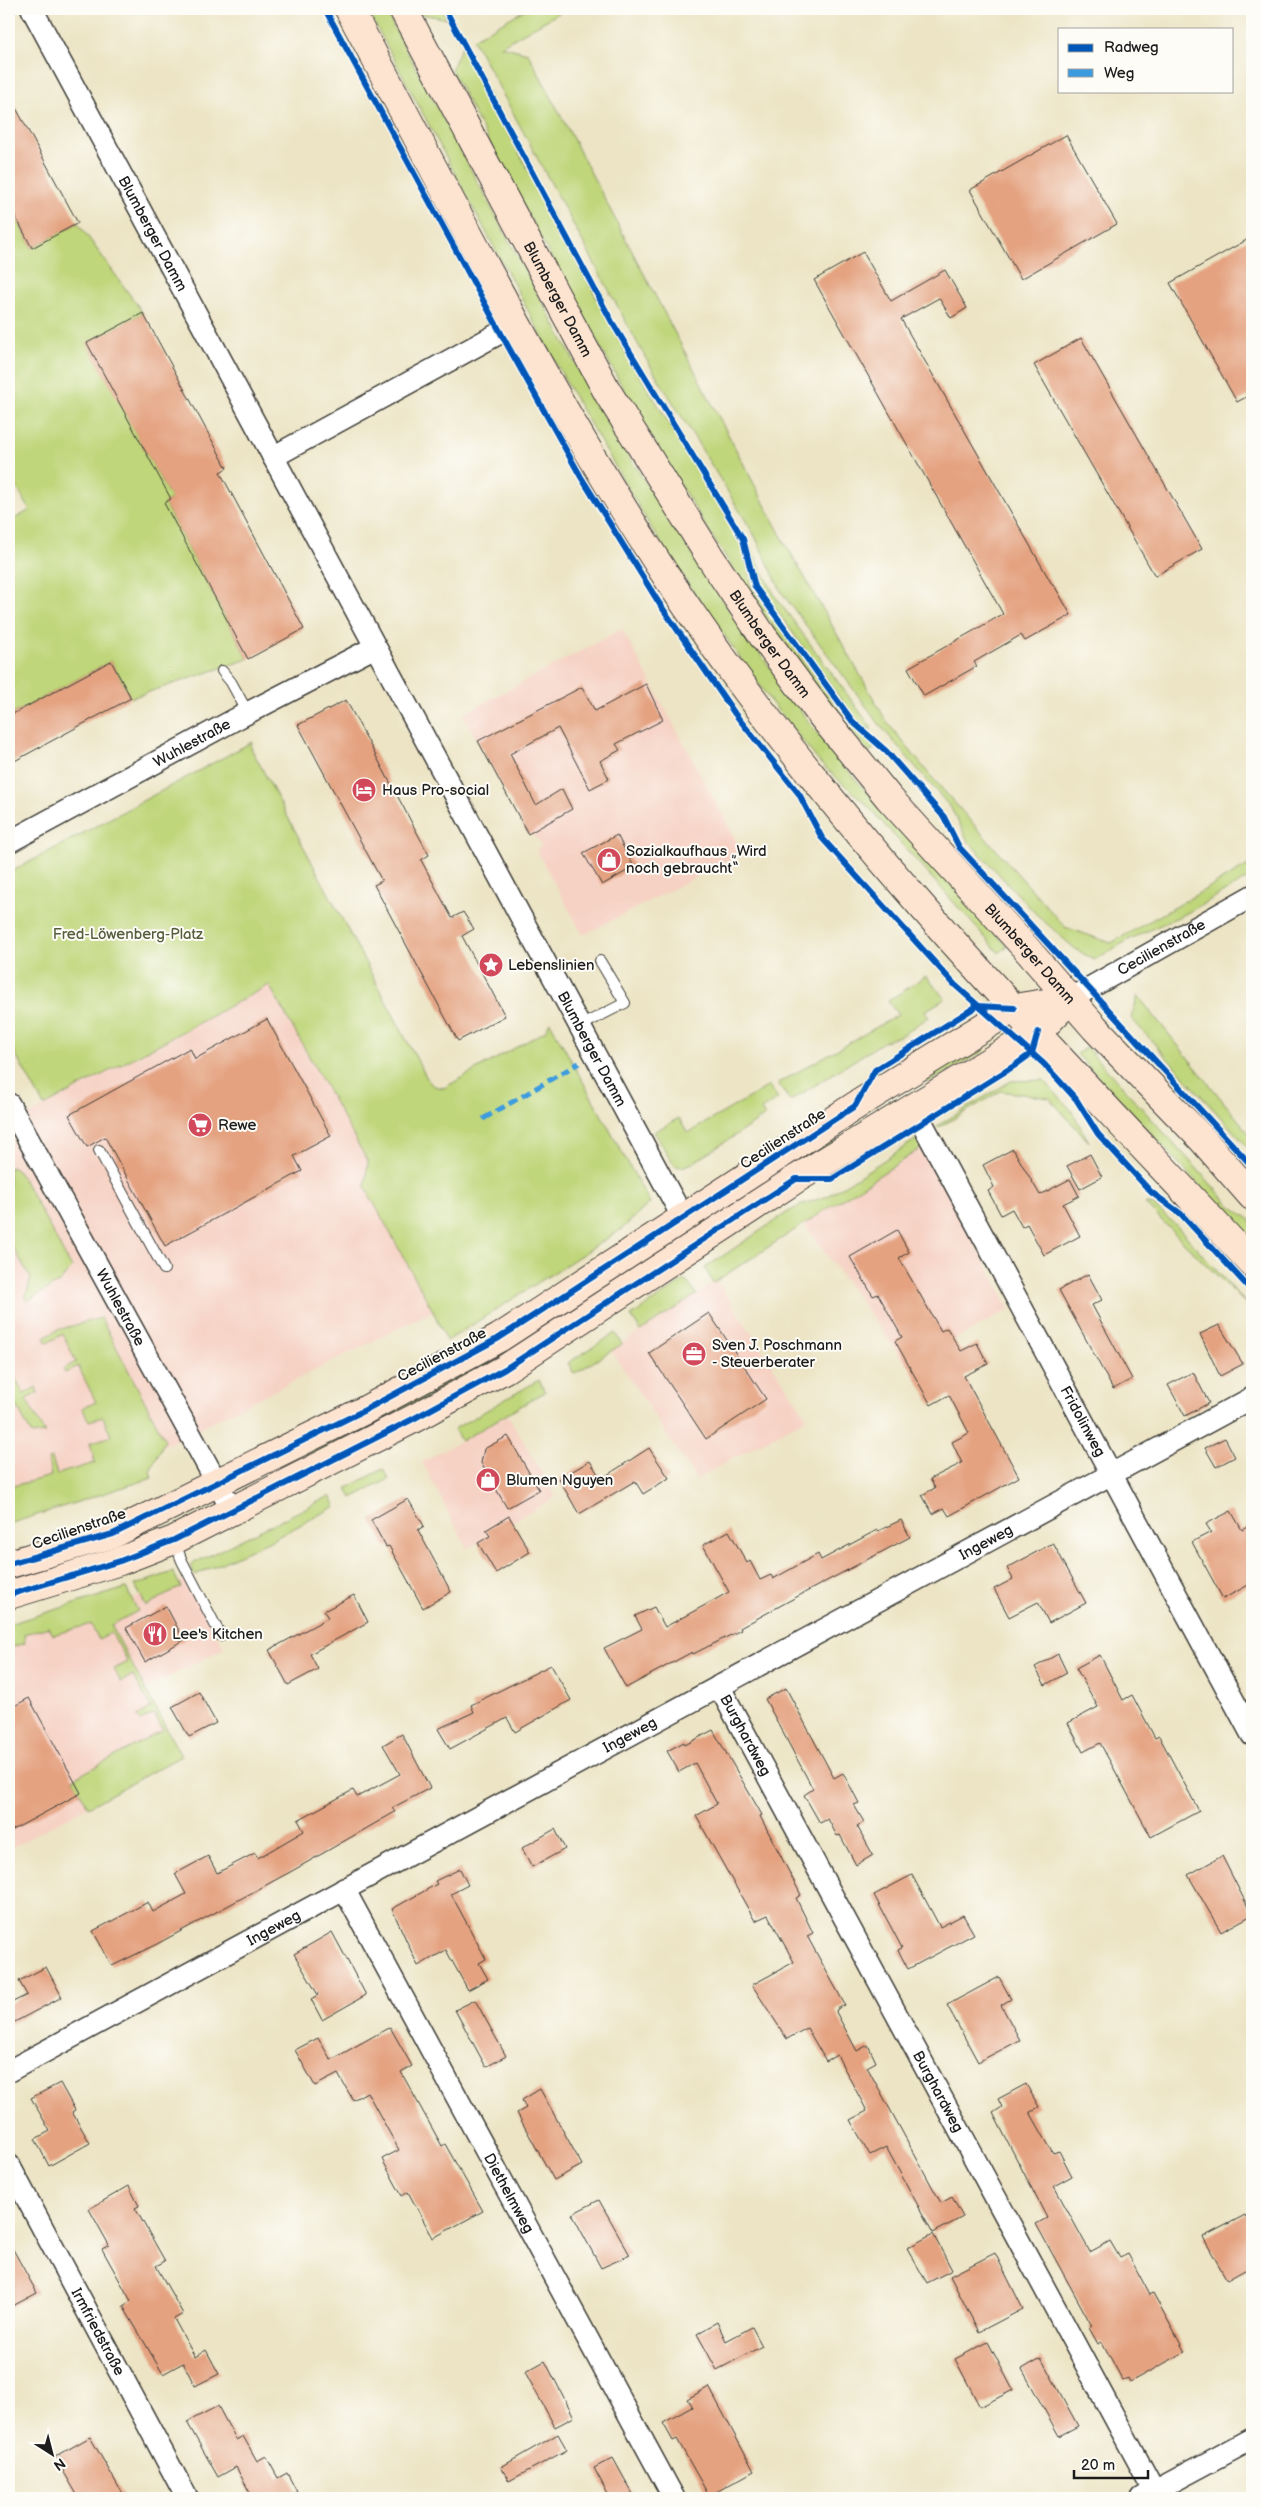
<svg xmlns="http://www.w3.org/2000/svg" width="1261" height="2507" font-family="'Balsamiq Sans',sans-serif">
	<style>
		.built { fill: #f6d2c4 }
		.green { fill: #bfd67a; stroke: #6e794b }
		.building { fill: #e4a280 }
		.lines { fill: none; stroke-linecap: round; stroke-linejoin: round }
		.lane-casing { stroke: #3b3a35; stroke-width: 12 }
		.street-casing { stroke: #3b3a35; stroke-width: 24 }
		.secondary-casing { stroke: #3b3a35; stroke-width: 30 }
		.lane { stroke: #fff; stroke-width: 10 }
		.street { stroke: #fff; stroke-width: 21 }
		.secondary { stroke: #fde4d1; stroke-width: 28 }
		.quiet { stroke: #3c9bdf; stroke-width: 5; stroke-dasharray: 10 5; stroke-linecap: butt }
		.cycleway-casing { stroke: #fdfcf7; stroke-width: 9 }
		.cycleway { stroke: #0057b8; stroke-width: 6 }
		.labels { text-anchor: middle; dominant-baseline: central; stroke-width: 4; stroke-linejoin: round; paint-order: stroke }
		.street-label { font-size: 15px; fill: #1c1c1c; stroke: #fdfcf7 }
		.poi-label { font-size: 15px; fill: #1c1c1c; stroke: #fdfcf7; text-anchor: start }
		.park-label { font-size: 15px; fill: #555d3d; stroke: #fdfcf7 }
	</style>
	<rect width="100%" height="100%" fill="#fdfcf7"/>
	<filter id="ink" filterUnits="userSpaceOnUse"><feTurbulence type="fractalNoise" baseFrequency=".02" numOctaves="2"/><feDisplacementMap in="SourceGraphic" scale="10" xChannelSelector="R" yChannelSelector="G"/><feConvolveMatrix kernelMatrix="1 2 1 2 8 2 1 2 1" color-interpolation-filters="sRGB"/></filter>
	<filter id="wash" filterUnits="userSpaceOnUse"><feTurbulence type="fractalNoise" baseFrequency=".0096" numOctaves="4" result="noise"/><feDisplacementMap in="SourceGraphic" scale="20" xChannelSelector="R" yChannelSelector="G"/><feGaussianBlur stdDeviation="1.12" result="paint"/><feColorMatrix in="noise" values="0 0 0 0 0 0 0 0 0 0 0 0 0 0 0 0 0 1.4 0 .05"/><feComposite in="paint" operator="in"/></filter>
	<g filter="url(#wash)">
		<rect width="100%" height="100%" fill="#ece4c4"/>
		<g class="built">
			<polygon points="622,629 743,853 583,935 536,849 541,846 539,841 534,836 528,834 463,714"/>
			<polygon points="269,985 368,1162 365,1187 433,1311 132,1462 9,1498 9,1126"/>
			<polygon points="923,1147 1010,1309 907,1365 804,1224"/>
			<polygon points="717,1281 807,1418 696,1479 611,1350"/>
			<polygon points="508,1415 556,1497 512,1522 509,1516 486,1530 490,1536 467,1548 422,1462"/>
			<polygon points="187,1579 224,1648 146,1689 181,1756 9,1849 9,1637 140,1596"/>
		</g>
		<g class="green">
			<polygon points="367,9 384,9 612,431 726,606 816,732 857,781 1007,946 999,953 865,803 821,764 772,703 691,588 652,529 572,393"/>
			<polygon points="418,9 442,9 447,19 421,14"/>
			<polygon points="526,9 566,9 501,46 528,53 785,543 887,722 929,774 1065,927 1111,943 1252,863 1252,876 1187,913 1132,938 1094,960 1074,948 1036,914 968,841 951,808 883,729 782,593 755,536 645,357 473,39"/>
			<path d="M462,46L626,353L742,541L753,590L853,729L876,747L869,753C698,547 577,305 451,70Z"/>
			<polygon points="9,204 32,248 78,223 143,313 88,343 171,499 164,503 248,659 131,698 111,661 9,716 9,522 30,510 9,474"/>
			<polygon points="750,547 775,596 871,727 870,731 851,714 760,587"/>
			<polygon points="252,742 251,748 429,1082 434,1086 444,1088 545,1031 550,1022 650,1203 622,1229 447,1341 433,1311 365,1187 368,1162 269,985 44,1106 9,1043 9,873"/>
			<polygon points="926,976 945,999 925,1011 929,1017 900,1036 885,1041 790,1101 778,1083 898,1015 888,1001"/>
			<polygon points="1138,996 1252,1137 1252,1152 1131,1018"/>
			<polygon points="976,1043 985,1050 928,1083 925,1077"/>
			<polygon points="1086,1047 1230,1205 1252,1221 1252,1242 1077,1054"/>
			<polygon points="1044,1080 1071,1110 1089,1142 1049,1098 1001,1091 938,1128 937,1126 1011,1081"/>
			<polygon points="769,1086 778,1099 761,1110 765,1116 693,1163 682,1167 675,1166 654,1132 679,1118 688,1133"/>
			<polygon points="832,1135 837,1143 492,1363 283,1475 279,1467 404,1405 466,1371"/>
			<polygon points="920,1137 923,1147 713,1283 705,1268 788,1212 803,1204 828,1196"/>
			<polygon points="9,1167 16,1169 25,1182 72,1268 58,1283 27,1301 25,1298 31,1278 9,1241"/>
			<polygon points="1176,1199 1252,1282 1252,1288 1180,1209 1172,1203"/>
			<polygon points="1145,1204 1152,1204 1176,1225 1252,1310"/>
			<polygon points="685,1280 697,1294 641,1331 631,1316"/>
			<polygon points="101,1318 165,1440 150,1471 152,1478 9,1524 9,1474 13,1486 51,1476 48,1459 52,1458 57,1474 95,1463 90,1443 111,1436 103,1417 89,1421 82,1408 96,1402 78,1366 65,1373 63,1369 76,1362 63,1334 47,1343 44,1338 57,1330"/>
			<polygon points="615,1333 622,1344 574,1374 568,1363"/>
			<polygon points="9,1367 24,1394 36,1387 38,1393 26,1399 45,1433 32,1435 13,1399 9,1401"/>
			<polygon points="539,1380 545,1392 461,1441 454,1429"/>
			<polygon points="383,1469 389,1479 352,1498 347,1488"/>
			<polygon points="330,1496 336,1506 266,1543 195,1575 190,1565"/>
			<polygon points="88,1550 90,1558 9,1584 9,1574"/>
			<polygon points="173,1572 181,1587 146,1606 135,1585"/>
			<polygon points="126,1588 138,1611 111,1625 181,1756 88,1807 73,1779 163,1730 154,1714 140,1721 137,1716 151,1708 133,1675 121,1682 114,1669 128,1662 111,1632 99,1640 91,1624 53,1635 49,1627 24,1634 25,1643 9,1648 9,1624"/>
		</g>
		<g id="blocks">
			<g class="building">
				<polygon points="9,95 78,223 32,248 9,204"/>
				<polygon points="1066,135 1117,224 1021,279 970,190"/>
				<polygon points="1252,237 1252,394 1237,402 1170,283"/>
				<polygon points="863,252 891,301 945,270 967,308 951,318 939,298 901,319 1053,586 1054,585 1071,615 1025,641 1021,635 974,662 977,666 924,696 908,668 1003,614 814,280"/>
				<polygon points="143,313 227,468 220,472 304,629 248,659 164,503 171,499 87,343"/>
				<polygon points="1081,338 1202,549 1155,576 1034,365"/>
				<polygon points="111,661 131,698 9,764 9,716"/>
				<polygon points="646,684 663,720 616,744 620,750 600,761 609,779 590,789 558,728 510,754 536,805 562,789 572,809 528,834 478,741 582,687 595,711"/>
				<polygon points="346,700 429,855 421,860 452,918 463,912 474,929 462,936 505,1016 458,1041 374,885 382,881 298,725"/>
				<polygon points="617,835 634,867 602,885 583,853"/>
				<polygon points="267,1019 331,1136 294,1156 302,1171 165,1246 105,1137 87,1147 69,1115 190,1048 195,1059"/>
				<polygon points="1013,1149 1040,1195 1070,1179 1079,1196 1063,1204 1080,1236 1044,1255 1027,1224 1022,1227 1012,1209 1001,1215 988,1191 994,1187 983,1165"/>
				<polygon points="1090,1154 1102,1177 1080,1189 1067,1166"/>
				<polygon points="897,1230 909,1252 899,1258 941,1331 947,1328 961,1351 977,1343 988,1364 964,1376 1019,1477 949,1516 944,1508 933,1514 922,1495 935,1488 930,1479 962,1463 952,1442 969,1433 949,1395 931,1405 895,1341 902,1337 878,1294 873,1296 850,1257"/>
				<polygon points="1088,1274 1102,1300 1092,1305 1132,1379 1113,1389 1059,1290"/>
				<polygon points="709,1313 766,1399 706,1439 649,1353"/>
				<polygon points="1219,1325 1243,1364 1220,1376 1200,1334"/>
				<polygon points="1193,1372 1209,1403 1185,1416 1168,1385"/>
				<polygon points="508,1436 539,1490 507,1508 481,1463 484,1449"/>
				<polygon points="1225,1438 1235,1457 1216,1467 1205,1448"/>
				<polygon points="649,1448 669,1478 643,1494 635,1481 579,1514 559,1479 590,1461 601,1479"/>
				<polygon points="408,1499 424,1526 418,1530 451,1592 423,1608 389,1546 386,1547 371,1520"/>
				<polygon points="1231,1511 1242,1530 1252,1524 1252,1583 1223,1599 1192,1542 1211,1532 1206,1524"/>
				<polygon points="509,1516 530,1552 496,1573 478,1543 490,1536 486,1530"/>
				<polygon points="901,1520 910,1537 787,1602 740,1628 741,1630 693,1654 692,1652 626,1688 604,1648 642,1629 635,1616 654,1607 665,1627 729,1592 703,1545 729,1531 747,1563 750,1561 760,1580 771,1575 773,1579 818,1554 821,1560 877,1530 878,1531"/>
				<polygon points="1053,1543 1086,1603 1049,1623 1038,1602 1009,1617 994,1589 1013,1579 1007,1568"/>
				<polygon points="354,1595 368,1622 310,1654 318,1669 288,1685 269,1650 328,1618 324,1611"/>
				<polygon points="166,1606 184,1640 145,1662 126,1628"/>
				<polygon points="1058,1654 1067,1673 1045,1685 1035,1667"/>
				<polygon points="1100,1655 1123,1700 1132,1695 1155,1738 1159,1736 1199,1811 1151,1837 1100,1743 1083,1752 1068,1723 1098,1707 1076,1668"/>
				<polygon points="551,1665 571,1700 515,1732 507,1718 450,1749 438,1729 474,1712 471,1705"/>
				<polygon points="786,1688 834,1778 843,1773 859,1803 854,1805 864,1822 857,1826 873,1855 856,1865 840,1835 837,1836 828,1819 820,1823 804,1795 813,1789 765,1699"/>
				<polygon points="199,1692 216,1723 189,1737 172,1707"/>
				<polygon points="29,1698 81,1793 9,1832 9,1709"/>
				<polygon points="713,1730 762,1815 760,1816 801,1895 796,1898 813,1933 807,1936 845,2005 837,2009 836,2012 857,2051 868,2045 876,2062 867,2067 941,2203 952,2197 963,2217 933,2233 886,2147 870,2155 850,2120 867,2111 837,2055 826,2061 807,2028 787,2039 752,1985 794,1962 768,1915 755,1921 696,1816 717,1804 695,1763 679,1772 667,1751 684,1742 685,1745"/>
				<polygon points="402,1734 430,1788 392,1808 395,1812 292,1871 157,1944 112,1966 93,1931 148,1902 153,1912 186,1894 175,1874 208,1856 217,1873 255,1853 258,1858 304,1831 298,1820 353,1790 357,1797 400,1774 383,1745"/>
				<polygon points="555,1829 565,1849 532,1867 522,1848"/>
				<polygon points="1222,1856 1252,1915 1221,1932 1188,1875"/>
				<polygon points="460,1869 468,1885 451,1894 486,1959 479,1963 488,1979 468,1990 446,1950 418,1966 392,1909 437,1884 435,1881"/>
				<polygon points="912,1875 940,1927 963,1915 974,1934 908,1969 898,1950 902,1948 874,1895"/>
				<polygon points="332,1932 366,1995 322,2020 311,1999 318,1995 294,1954"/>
				<polygon points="46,1967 62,1997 9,2025 9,2004 27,1995 19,1981"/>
				<polygon points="999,1977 1011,1999 1001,2005 1020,2040 978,2062 947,2005"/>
				<polygon points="475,2000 506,2056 486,2067 455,2010"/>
				<polygon points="390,2027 412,2066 401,2072 442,2146 445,2144 483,2211 433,2238 408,2192 402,2196 382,2159 399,2150 367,2092 353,2100 338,2074 315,2086 295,2050 318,2038 331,2060"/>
				<polygon points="60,2083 75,2110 72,2112 90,2143 49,2166 35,2139 50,2131 31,2098"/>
				<polygon points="1026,2084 1039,2107 1030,2112 1053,2153 1059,2151 1072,2176 1054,2186 1090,2252 1110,2241 1120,2258 1128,2254 1150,2295 1153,2293 1185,2352 1130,2382 1128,2378 1123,2381 1102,2342 1098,2344 1089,2328 1092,2326 1036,2224 1047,2218 993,2113 1002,2107 998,2099"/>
				<polygon points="540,2089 582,2165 554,2180 517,2113 526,2108 522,2100"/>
				<polygon points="129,2186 139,2206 135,2208 165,2261 156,2266 183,2314 174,2319 195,2357 206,2350 219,2374 195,2386 183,2363 163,2374 123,2306 131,2301 102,2249 109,2245 89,2209"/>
				<polygon points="599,2200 630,2255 601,2268 572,2214"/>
				<polygon points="1245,2215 1252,2229 1252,2266 1227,2280 1203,2237"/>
				<polygon points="933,2234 952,2270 927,2283 907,2248"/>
				<polygon points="9,2242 37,2293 9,2308"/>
				<polygon points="995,2253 1023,2309 979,2332 950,2276"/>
				<polygon points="717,2322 726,2341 752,2327 762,2346 717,2370 697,2334"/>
				<polygon points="988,2342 1013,2390 980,2407 955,2359"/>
				<polygon points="1041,2358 1078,2426 1059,2436 1022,2369"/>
				<polygon points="545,2361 574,2417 555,2427 525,2372"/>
				<polygon points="709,2387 754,2471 709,2496 677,2439 673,2441 663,2423 692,2407 687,2399"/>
				<polygon points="218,2406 236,2440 243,2436 257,2461 266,2456 278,2478 287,2473 297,2492 288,2496 289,2498 241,2498 250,2493 236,2467 218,2477 187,2422"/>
				<polygon points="558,2434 567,2450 509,2481 501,2467"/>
				<polygon points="90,2437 125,2498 79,2498 55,2457"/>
				<polygon points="613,2458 635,2498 610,2498 594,2468"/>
			</g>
		</g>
	</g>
	<g filter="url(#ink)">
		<use href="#blocks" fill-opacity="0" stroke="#3b3a35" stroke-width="1"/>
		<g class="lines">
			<defs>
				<g id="lane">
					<polyline points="222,671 231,682 248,713"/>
					<polyline points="580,1026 625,1003 600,961"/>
					<polyline points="99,1150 164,1269"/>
					<polyline points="174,1541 182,1561 221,1636"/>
				</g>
				<g id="street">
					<path id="s1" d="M32,9L683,1218"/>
					<polyline points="273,457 518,323"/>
					<path id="s2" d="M9,842L234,720L375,647"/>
					<path id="s3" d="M1070,999L1252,896"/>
					<path id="s4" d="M9,1104L233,1512"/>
					<path id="s5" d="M914,1108L1252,1735"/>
					<path id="s6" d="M719,1686L1158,2498"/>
					<path id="s7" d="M344,1889L674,2498"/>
					<path id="s8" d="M9,2071L1252,1398"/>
					<path id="s9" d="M9,2165L187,2498"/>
					<polyline points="1142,2498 1252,2439"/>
				</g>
				<g id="secondary">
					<path d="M349,9C461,217 565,432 700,626C860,857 1061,1058 1252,1263"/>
					<path id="s10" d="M403,9L608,393L710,557L762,635L822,716L889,798L1024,946L1095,1028L1202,1139L1252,1196"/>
					<polyline points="9,1564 113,1534 365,1410 499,1338 855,1106 1014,1008 1070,999"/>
					<polyline points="9,1595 120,1561 174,1540 413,1419 505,1369 796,1179 1038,1032 1070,999"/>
				</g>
			</defs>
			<use href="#lane" class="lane-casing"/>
			<use href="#street" class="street-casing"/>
			<use href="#secondary" class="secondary-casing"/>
			<use href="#lane" class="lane"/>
			<use href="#street" class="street"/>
			<use href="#secondary" class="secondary"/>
			<polyline class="quiet" points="483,1119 579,1063"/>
			<defs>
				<g id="cycleway">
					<polyline points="325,9 509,348 581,477 659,603 735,714 799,794 822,838 955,985 1044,1064 1076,1099 1098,1134 1151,1192 1181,1214 1252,1291"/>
					<polyline points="445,9 612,322 743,539 755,587 853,722 886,751 944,817 959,847 1252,1166"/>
					<polyline points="9,1564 113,1534 365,1410 499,1338 855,1106 875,1070 977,1006 1014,1008"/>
					<polyline points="9,1595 120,1561 174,1540 413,1419 505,1369 796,1179 832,1179 1014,1066 1032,1053 1038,1032"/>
				</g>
			</defs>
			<use href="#cycleway" class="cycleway-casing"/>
			<use href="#cycleway" class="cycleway"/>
		</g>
	</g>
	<defs>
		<symbol id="hotel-disc" viewBox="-11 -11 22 22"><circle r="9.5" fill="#d1495b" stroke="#fdfcf7"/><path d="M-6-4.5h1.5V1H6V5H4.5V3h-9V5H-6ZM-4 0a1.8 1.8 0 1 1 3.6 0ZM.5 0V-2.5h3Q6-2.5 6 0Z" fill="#fff"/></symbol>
		<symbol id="shop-disc" viewBox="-11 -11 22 22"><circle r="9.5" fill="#d1495b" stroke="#fdfcf7"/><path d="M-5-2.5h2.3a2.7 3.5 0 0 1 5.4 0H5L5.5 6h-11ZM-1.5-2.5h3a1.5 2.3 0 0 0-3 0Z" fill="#fff"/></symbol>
		<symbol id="sight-disc" viewBox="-11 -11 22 22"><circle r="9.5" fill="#d1495b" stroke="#fdfcf7"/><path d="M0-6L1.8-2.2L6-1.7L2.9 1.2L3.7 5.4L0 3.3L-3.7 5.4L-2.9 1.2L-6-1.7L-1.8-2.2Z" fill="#fff"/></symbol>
		<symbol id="supermarket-disc" viewBox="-11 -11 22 22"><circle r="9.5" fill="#d1495b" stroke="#fdfcf7"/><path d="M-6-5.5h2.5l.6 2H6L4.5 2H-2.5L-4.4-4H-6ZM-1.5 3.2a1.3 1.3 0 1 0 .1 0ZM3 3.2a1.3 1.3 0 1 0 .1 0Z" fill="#fff"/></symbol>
		<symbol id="office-disc" viewBox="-11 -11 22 22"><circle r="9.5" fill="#d1495b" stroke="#fdfcf7"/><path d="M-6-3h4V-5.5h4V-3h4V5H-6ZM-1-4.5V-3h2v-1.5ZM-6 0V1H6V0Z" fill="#fff"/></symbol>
		<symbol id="restaurant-disc" viewBox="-11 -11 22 22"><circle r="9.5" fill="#d1495b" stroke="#fdfcf7"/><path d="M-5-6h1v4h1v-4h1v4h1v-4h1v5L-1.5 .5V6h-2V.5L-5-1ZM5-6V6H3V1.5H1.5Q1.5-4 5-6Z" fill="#fff"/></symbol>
	</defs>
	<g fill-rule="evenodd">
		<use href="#hotel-disc" x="350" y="776" width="28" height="28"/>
		<use href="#shop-disc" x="595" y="846" width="28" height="28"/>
		<use href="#sight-disc" x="477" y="951" width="28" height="28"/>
		<use href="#supermarket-disc" x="186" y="1111" width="28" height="28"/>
		<use href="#office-disc" x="680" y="1340" width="28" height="28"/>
		<use href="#shop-disc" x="474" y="1466" width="28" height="28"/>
		<use href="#restaurant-disc" x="141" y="1620" width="28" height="28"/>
	</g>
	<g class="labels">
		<g class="street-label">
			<text stroke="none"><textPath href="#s1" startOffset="255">Blumberger Damm</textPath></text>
			<text stroke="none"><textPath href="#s10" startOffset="329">Blumberger Damm</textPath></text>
			<text stroke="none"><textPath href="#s10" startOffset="734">Blumberger Damm</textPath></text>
			<text stroke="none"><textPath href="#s2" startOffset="208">Wuhlestraße</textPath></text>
			<text stroke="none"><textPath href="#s3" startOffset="105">Cecilienstraße</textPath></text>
			<text stroke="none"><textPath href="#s10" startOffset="1139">Blumberger Damm</textPath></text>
			<text stroke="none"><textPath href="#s1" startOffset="1181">Blumberger Damm</textPath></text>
			<text transform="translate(783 1139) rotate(-33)">Cecilienstraße</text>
			<text stroke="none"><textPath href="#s4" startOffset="232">Wuhlestraße</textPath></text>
			<text transform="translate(442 1355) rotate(-28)">Cecilienstraße</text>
			<text stroke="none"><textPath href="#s5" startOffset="356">Fridolinweg</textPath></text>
			<text transform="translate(79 1529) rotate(-19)">Cecilienstraße</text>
			<text stroke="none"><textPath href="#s8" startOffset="1111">Ingeweg</textPath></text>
			<text stroke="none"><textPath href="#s8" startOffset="706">Ingeweg</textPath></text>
			<text stroke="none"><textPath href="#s6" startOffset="56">Burghardweg</textPath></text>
			<text stroke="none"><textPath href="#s8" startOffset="301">Ingeweg</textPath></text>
			<text stroke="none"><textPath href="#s6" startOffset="461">Burghardweg</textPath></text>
			<text stroke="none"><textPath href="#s7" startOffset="346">Diethelmweg</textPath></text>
			<text stroke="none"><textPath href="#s9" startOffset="189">Irmfriedstraße</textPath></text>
		</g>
		<g class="poi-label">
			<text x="382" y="790">Haus Pro-social</text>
			<text x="626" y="851">Sozialkaufhaus „Wird<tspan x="626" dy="17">noch gebraucht“</tspan></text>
			<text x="508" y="965">Lebenslinien</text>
			<text x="218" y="1125">Rewe</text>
			<text x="712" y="1345">Sven J. Poschmann<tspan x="712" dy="17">- Steuerberater</tspan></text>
			<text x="506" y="1480">Blumen Nguyen</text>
			<text x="172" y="1634">Lee's Kitchen</text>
		</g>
		<g class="park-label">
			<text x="128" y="934">Fred-Löwenberg-Platz</text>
		</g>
	</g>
	<rect width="1261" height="2507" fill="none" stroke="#fdfcf7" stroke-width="30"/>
	<rect x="1058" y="28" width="175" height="65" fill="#fdfcf7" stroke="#a3a29f"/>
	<rect x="1068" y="44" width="25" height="8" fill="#0057b8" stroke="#a3a29f"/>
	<text x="1104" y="52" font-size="15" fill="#1c1c1c">Radweg</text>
	<rect x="1068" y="69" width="25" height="8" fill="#3c9bdf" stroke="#a3a29f"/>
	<text x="1104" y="78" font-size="15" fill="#1c1c1c">Weg</text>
	<g transform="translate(52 2454) rotate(144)" stroke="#fdfcf7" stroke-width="4" paint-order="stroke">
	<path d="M0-4L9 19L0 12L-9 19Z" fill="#1c1c1c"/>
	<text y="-8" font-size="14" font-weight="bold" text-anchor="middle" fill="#1c1c1c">N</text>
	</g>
	<path d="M1074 2470v8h74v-8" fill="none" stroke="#1c1c1c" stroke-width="2.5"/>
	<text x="1081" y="2470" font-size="15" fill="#1c1c1c" stroke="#fdfcf7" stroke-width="4" paint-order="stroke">20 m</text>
</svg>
